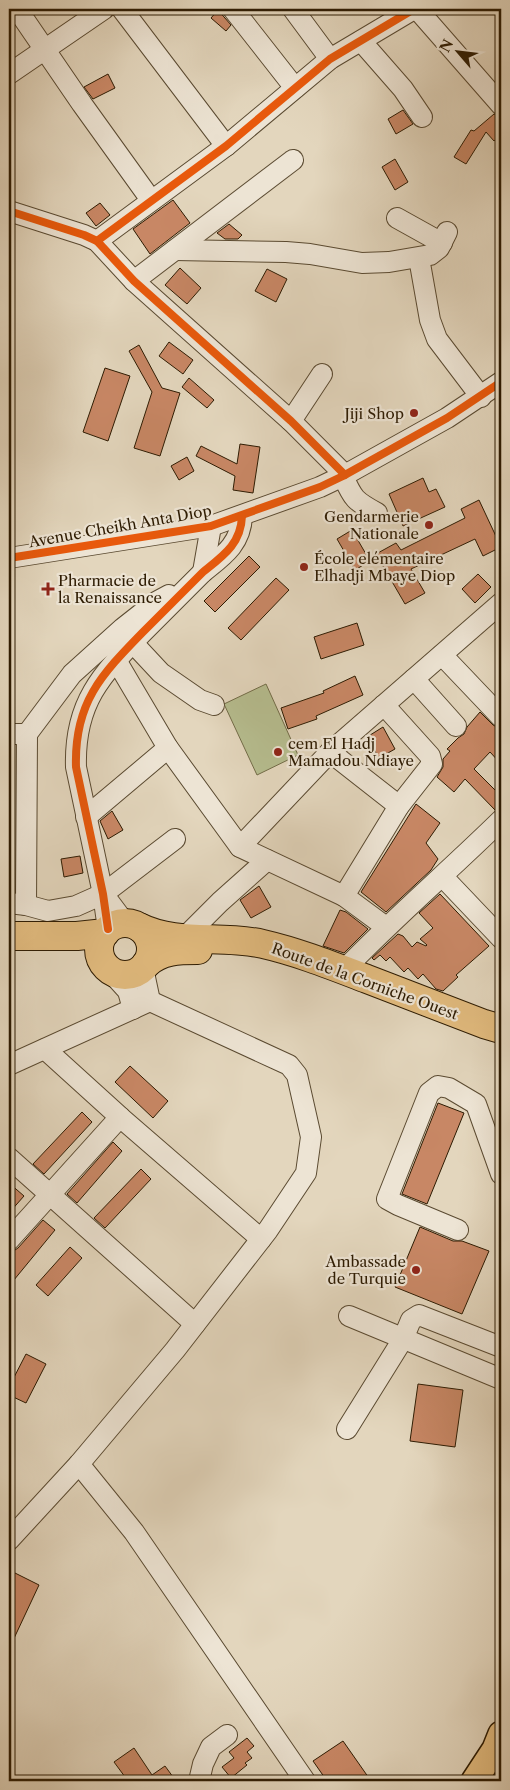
<svg xmlns="http://www.w3.org/2000/svg" width="510" height="1790" font-family="'Libre Caslon Text',serif">
	<style>
		.green { fill: #b6bd8f; stroke: #726c48 }
		.building { fill: #c88765; stroke: #2d1b02 }
		.lines { fill: none; stroke-linecap: round; stroke-linejoin: round }
		.minor-casing { stroke: #5a4a31; stroke-width: 22 }
		.major-casing { stroke: #2d1b02; stroke-width: 28 }
		.highway-casing { stroke: #2d1b02; stroke-width: 30 }
		.minor { stroke: #ede4d4; stroke-width: 20 }
		.major { stroke: #e2bb7e; stroke-width: 25 }
		.highway { stroke: #e2bb7e; stroke-width: 28 }
		.cycleway-casing { stroke: #ede4d4; stroke-width: 11 }
		.cycleway { stroke: #e8590c; stroke-width: 8 }
		.poi-dot { fill: #8f2418; stroke: #ede4d4; stroke-width: 2 }
		.labels { text-anchor: middle; dominant-baseline: central; stroke-width: 4.5; stroke-linejoin: round; paint-order: stroke }
		.poi-label { font-size: 15px; fill: #2d1b02; stroke: #ede4d4; text-anchor: end }
		.street-label { font-size: 15px; fill: #2d1b02; stroke: #ede4d4 }
	</style>
	<rect width="100%" height="100%" fill="#e3d6bd"/>
	<filter id="stains"><feTurbulence type="fractalNoise" baseFrequency=".004" numOctaves="4"/><feColorMatrix values="0 0 0 0 .2 0 0 0 0 .09 0 0 0 0 .02 0 0 0 .5 -.17"/></filter>
	<radialGradient id="worn" r=".72"><stop offset=".6" stop-color="#630" stop-opacity="0"/><stop offset="1" stop-color="#630" stop-opacity=".3"/></radialGradient>
	<polygon class="green" points="266,684 298,755 257,775 224,704"/>
	<g class="building">
		<polygon points="218,10 231,25 226,31 211,18"/>
		<polygon points="108,74 115,88 93,99 84,87"/>
		<polygon points="403,110 413,124 396,134 388,119"/>
		<polygon points="494,114 501,117 501,135 494,141 486,132 466,164 454,157 471,130 474,131"/>
		<polygon points="395,159 408,182 395,190 382,167"/>
		<polygon points="173,200 190,223 150,254 133,229"/>
		<polygon points="100,203 110,215 96,226 86,213"/>
		<polygon points="229,224 242,235 238,239 225,239 217,233"/>
		<polygon points="180,268 201,288 187,304 165,285"/>
		<polygon points="267,269 287,279 276,302 255,291"/>
		<polygon points="169,342 193,360 183,374 159,356"/>
		<polygon points="139,345 162,388 180,393 160,456 134,448 152,392 129,351"/>
		<polygon points="105,368 130,376 108,441 83,432"/>
		<polygon points="189,378 214,400 207,408 182,387"/>
		<polygon points="240,444 260,447 253,493 233,490 235,476 196,456 201,446 237,464"/>
		<polygon points="187,457 194,471 179,480 171,466"/>
		<polygon points="423,478 429,492 436,489 445,507 403,526 389,494"/>
		<polygon points="479,500 501,547 483,556 475,539 411,569 425,593 405,604 376,554 396,543 401,550 465,518 461,509"/>
		<polygon points="352,530 370,561 355,570 337,539"/>
		<polygon points="249,556 260,567 215,612 204,601"/>
		<polygon points="478,574 491,587 475,603 462,589"/>
		<polygon points="276,578 289,590 241,640 228,628"/>
		<polygon points="357,623 364,645 321,659 314,637"/>
		<polygon points="355,676 363,695 316,716 317,719 288,729 281,708 324,693 323,691"/>
		<polygon points="480,712 493,725 501,729 501,764 490,752 474,769 501,796 501,808 495,810 465,779 454,792 437,777 443,767 443,759 450,751 447,749 458,738 464,734 467,727"/>
		<polygon points="383,727 395,749 379,758 367,737"/>
		<polygon points="416,804 440,823 426,843 438,859 431,870 386,912 361,892"/>
		<polygon points="112,811 123,830 108,839 100,821"/>
		<polygon points="80,856 83,873 64,877 61,859"/>
		<polygon points="259,886 271,907 251,918 240,900"/>
		<polygon points="440,894 489,946 456,975 458,977 443,991 436,989 423,974 418,979 408,968 404,972 390,957 386,961 380,955 374,960 372,958 398,934 403,936 412,947 417,942 426,946 427,945 420,939 433,928 419,913"/>
		<polygon points="340,910 346,912 368,929 344,953 323,946"/>
		<polygon points="130,1066 168,1101 153,1118 115,1082"/>
		<polygon points="438,1103 464,1113 427,1204 402,1194"/>
		<polygon points="82,1112 92,1122 44,1174 33,1164"/>
		<polygon points="113,1142 122,1151 77,1203 67,1194"/>
		<polygon points="141,1169 151,1179 105,1228 94,1218"/>
		<polygon points="9,1183 24,1196 9,1213"/>
		<polygon points="43,1220 55,1230 9,1286 9,1254 18,1248"/>
		<polygon points="420,1227 453,1241 462,1241 489,1251 462,1314 395,1287"/>
		<polygon points="70,1247 82,1258 48,1296 36,1285"/>
		<polygon points="26,1354 46,1364 26,1403 9,1395 9,1387"/>
		<polygon points="418,1384 463,1390 455,1447 410,1441"/>
		<polygon points="13,1572 39,1585 9,1649 9,1581"/>
		<polygon points="247,1738 254,1746 247,1752 252,1758 245,1763 247,1765 231,1778 222,1767 234,1758 229,1752"/>
		<polygon points="343,1741 371,1781 327,1781 313,1761"/>
		<polygon points="134,1748 152,1775 165,1766 176,1781 128,1781 114,1762"/>
	</g>
	<g class="lines">
		<defs>
			<g id="minor">
				<polyline points="17,9 82,104 151,200"/>
				<polyline points="122,9 226,146"/>
				<polyline points="233,9 295,88"/>
				<polyline points="293,9 330,59"/>
				<polyline points="417,9 501,105"/>
				<polyline points="361,41 403,89 422,117"/>
				<polyline points="9,74 104,9"/>
				<polyline points="9,211 84,235 97,241 134,281 291,421 345,475"/>
				<polyline points="397,218 442,243"/>
				<polyline points="97,241 226,146 330,59 414,9"/>
				<polyline points="175,250 286,252 310,254 362,263 389,262 430,255 439,248 447,232"/>
				<polyline points="419,258 430,320 437,339 481,397"/>
				<polyline points="134,281 293,160"/>
				<polyline points="291,421 322,374"/>
				<path d="M343,476C353,499 355,501 377,513"/>
				<polyline points="9,558 211,526 320,487 343,476 447,418 501,382"/>
				<polyline points="203,572 211,526"/>
				<polyline points="133,643 161,673 200,700 214,705"/>
				<polyline points="442,655 501,717"/>
				<polyline points="116,660 168,748 240,847 344,896 386,927"/>
				<polyline points="414,679 456,726"/>
				<polyline points="9,734 27,734"/>
				<polyline points="330,752 399,806"/>
				<polyline points="86,817 168,748"/>
				<polyline points="240,847 330,752 501,603"/>
				<polyline points="443,877 501,938"/>
				<polyline points="104,895 125,923"/>
				<polyline points="344,896 399,806 432,764 430,756 384,705"/>
				<polyline points="9,903 26,905 48,911 76,906 103,894 175,839"/>
				<polyline points="26,905 27,734 72,674 123,628 156,602 169,595"/>
				<path d="M108,929L103,894L76,767C74,703 101,675 143,632C163,612 183,592 203,572C223,556 241,544 242,516"/>
				<polyline points="184,938 220,902 267,860"/>
				<polyline points="143,968 150,1001"/>
				<polyline points="109,970 128,991 133,1009"/>
				<path d="M344,970C394,918 449,871 501,820"/>
				<polyline points="45,1049 120,1117 261,1239"/>
				<polyline points="9,1065 150,1001 289,1065 297,1075 311,1137 306,1173 268,1230 175,1350 79,1464 9,1540"/>
				<polyline points="9,1158 195,1324"/>
				<polyline points="458,1230 398,1205 387,1199 429,1093 438,1086 449,1088 476,1104 501,1174"/>
				<polyline points="9,1240 120,1117"/>
				<polyline points="349,1316 501,1379"/>
				<polyline points="347,1429 403,1339 411,1320 419,1315 501,1347"/>
				<polyline points="79,1464 134,1532 305,1781"/>
				<polyline points="199,1781 203,1764 211,1747 227,1735"/>
			</g>
			<polyline id="major" points="474,1781 495,1749 501,1734"/>
			<g id="highway">
				<circle cx="125" cy="949" r="26"/>
				<path d="M139,927C177,946 222,934 263,944C298,952 333,966 367,979C406,994 445,1009 484,1024L501,1029"/>
				<polyline points="9,936 77,936 105,933"/>
				<path d="M146,964C161,950 179,950 198,950"/>
			</g>
		</defs>
		<use href="#minor" class="minor-casing"/>
		<use href="#major" class="major-casing"/>
		<use href="#highway" class="highway-casing"/>
		<use href="#minor" class="minor"/>
		<use href="#major" class="major"/>
		<use href="#highway" class="highway"/>
		<defs>
			<g id="cycleway">
				<polyline points="9,211 84,235 97,241 134,281 291,421 345,475"/>
				<polyline points="97,241 226,146 330,59 414,9"/>
				<polyline points="9,558 211,526 320,487 343,476 447,418 501,382"/>
				<path d="M108,929L103,894L76,767C74,703 101,675 143,632C163,612 183,592 203,572C223,556 241,544 242,516"/>
			</g>
		</defs>
		<use href="#cycleway" class="cycleway-casing"/>
		<use href="#cycleway" class="cycleway"/>
	</g>
	<g class="poi-dot">
		<circle cx="414" cy="413" r="5"/>
		<circle cx="429" cy="525" r="5"/>
		<circle cx="304" cy="567" r="5"/>
		<path d="M45.5 581.5h5v5h5v5h-5v5h-5v-5h-5v-5h5z"/>
		<circle cx="278" cy="752" r="5"/>
		<circle cx="416" cy="1270" r="5"/>
	</g>
	<g class="labels">
		<g class="poi-label">
			<text x="404" y="413">Jiji Shop</text>
			<text x="419" y="516">Gendarmerie<tspan x="419" dy="17">Nationale</tspan></text>
			<text x="314" y="558" text-anchor="start">École elémentaire<tspan x="314" dy="17">Elhadji Mbaye Diop</tspan></text>
			<text x="58" y="580" text-anchor="start">Pharmacie de<tspan x="58" dy="17">la Renaissance</tspan></text>
			<text x="288" y="743" text-anchor="start">cem El Hadj<tspan x="288" dy="17">Mamadou Ndiaye</tspan></text>
			<text x="406" y="1261">Ambassade<tspan x="406" dy="17">de Turquie</tspan></text>
		</g>
		<g class="street-label">
			<text transform="translate(120 526) rotate(-10)">Avenue Cheikh Anta Diop</text>
			<text transform="translate(365 981) rotate(20)">Route de la Corniche Ouest</text>
		</g>
	</g>
	<rect width="510" height="1790" fill="none" stroke="#e3d6bd" stroke-width="30"/>
	<rect x="10" y="10" width="490" height="1770" fill="none" stroke="#2d1b02" stroke-width="2.5"/>
	<rect x="15" y="15" width="480" height="1760" fill="none" stroke="#2d1b02"/>
	<g transform="translate(458 52) rotate(298)" stroke="#ede4d4" stroke-width="4" paint-order="stroke">
	<path d="M0-4L9 19L0 12L-9 19Z" fill="#2d1b02"/>
	<text y="-8" font-size="14" font-weight="bold" text-anchor="middle" fill="#2d1b02">N</text>
	</g>
	<rect width="100%" height="100%" filter="url(#stains)"/>
	<rect width="100%" height="100%" fill="url(#worn)"/>
</svg>
